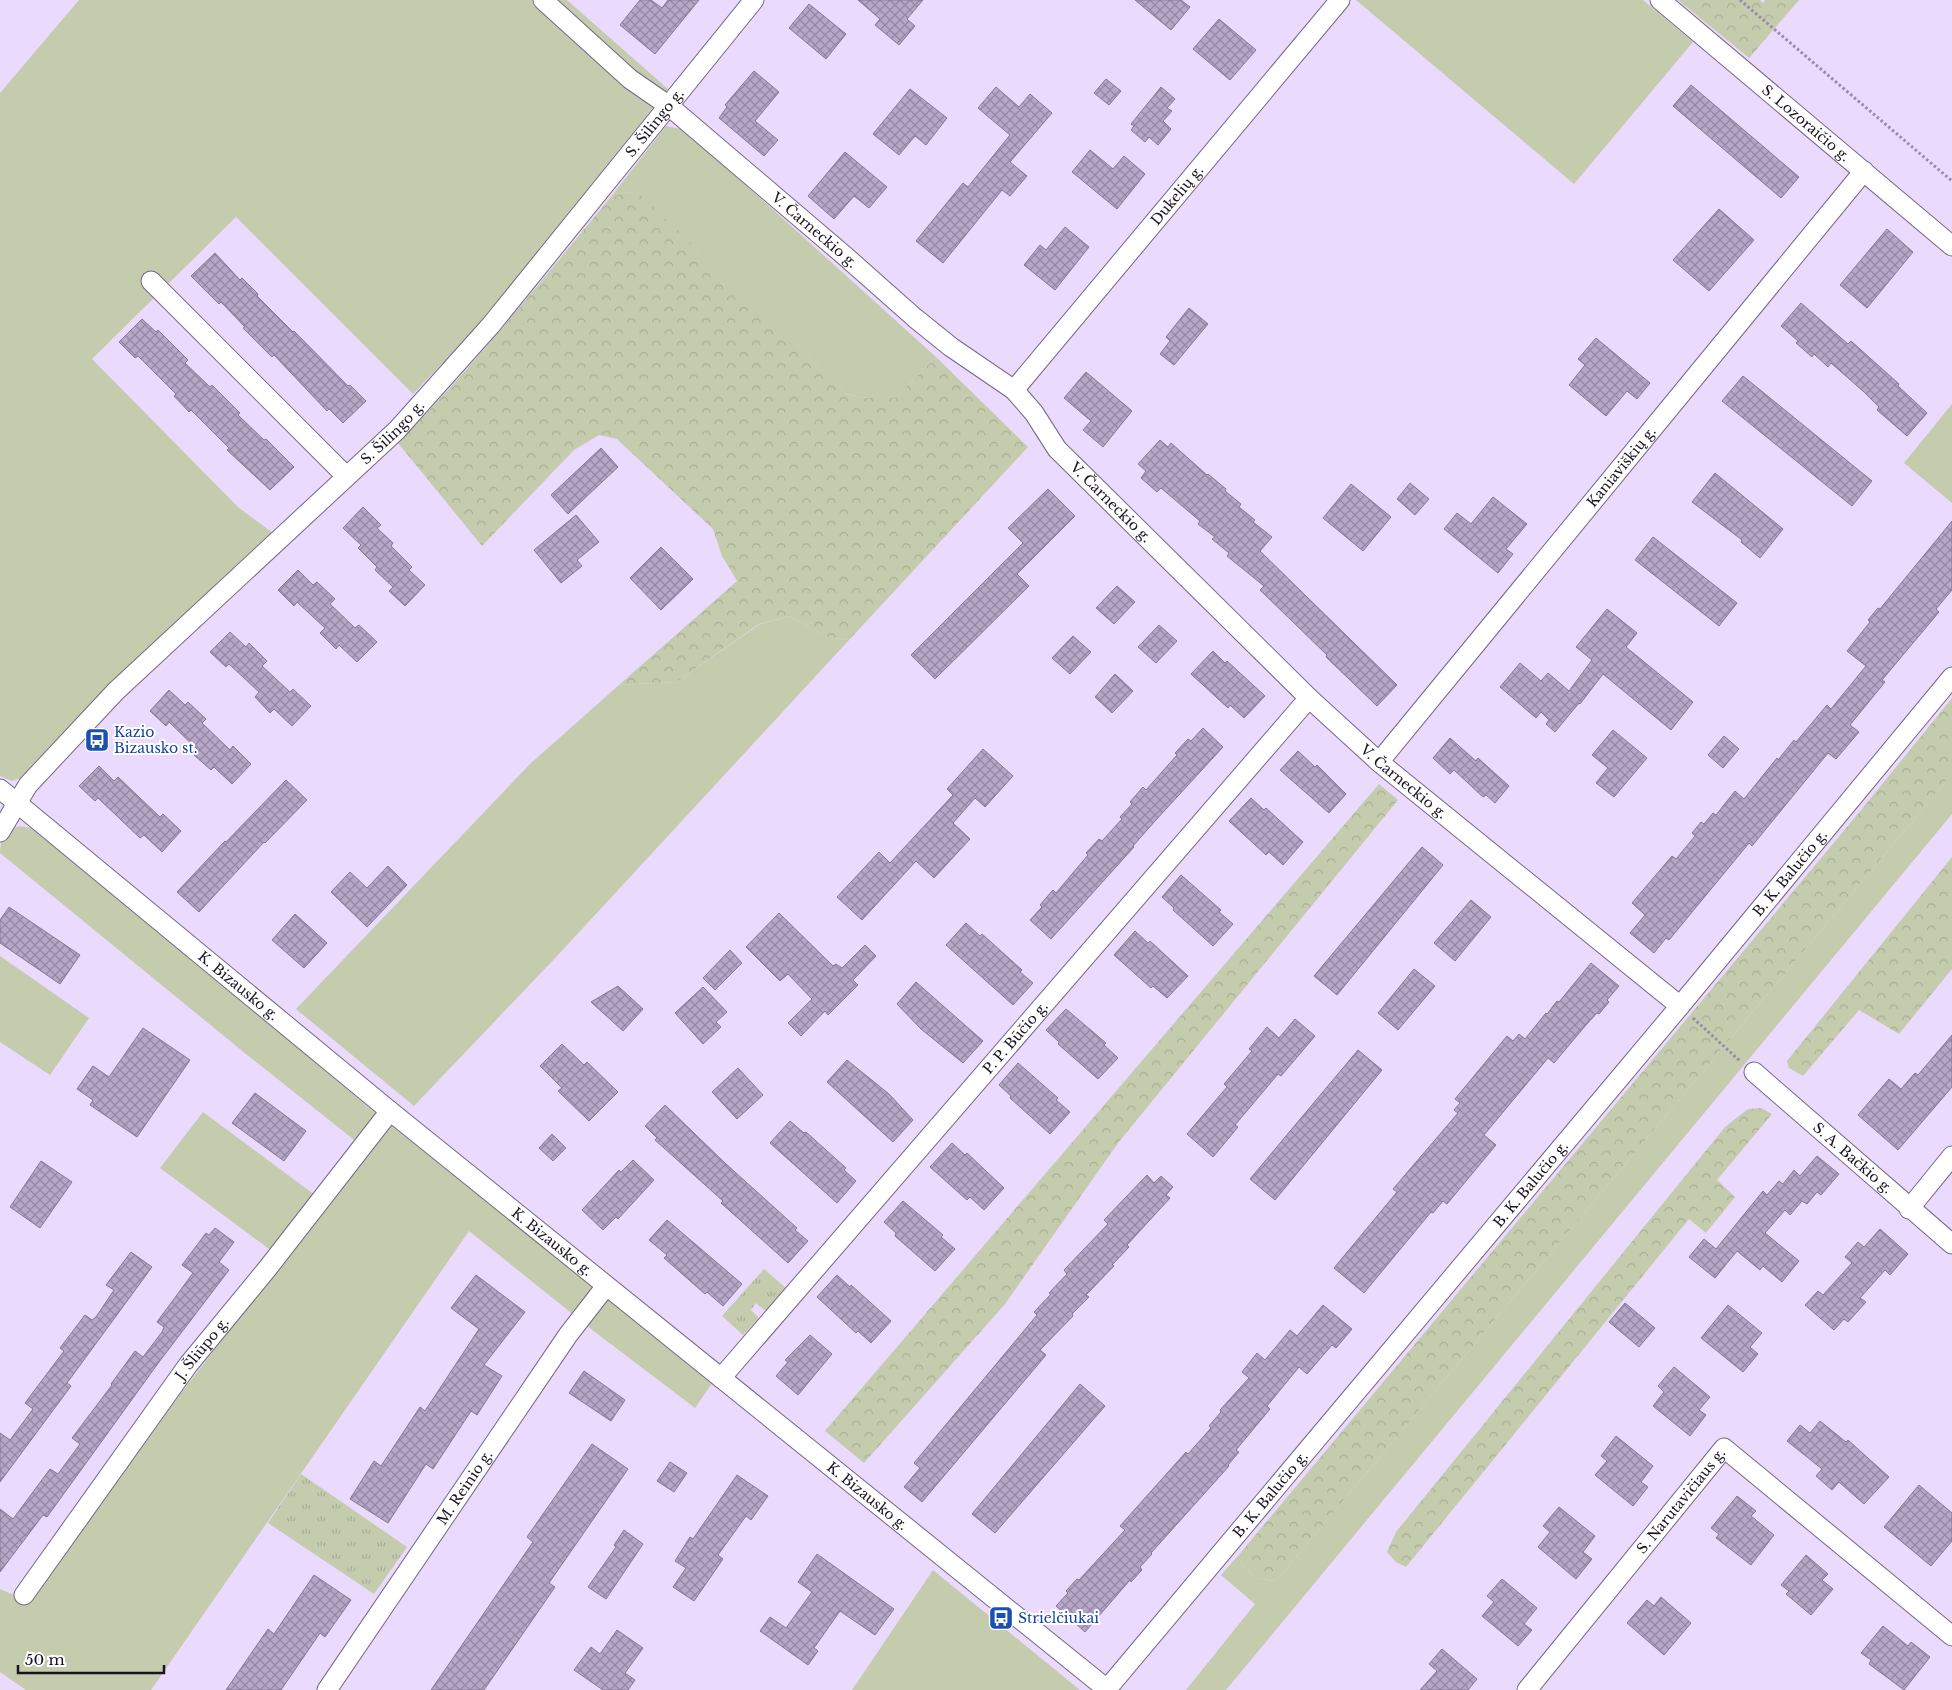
<svg xmlns="http://www.w3.org/2000/svg" width="1952" height="1690" font-family="'Libre Baskerville',serif">
	<style>
		.green { fill: #c4ccad }
		.forest { fill: url(#forest-crowns) }
		.park { fill: url(#park-tufts) }
		.building { fill: url(#building-cross-hatch); stroke: #857796 }
		.lines { fill: none; stroke-linecap: round; stroke-linejoin: round }
		.minor-casing { stroke: #756786; stroke-width: 21 }
		.path { stroke: #978ba5; stroke-width: 3; stroke-dasharray: 2.5 2.5; stroke-linecap: butt }
		.minor { stroke: #fff; stroke-width: 19 }
		.labels { text-anchor: middle; dominant-baseline: central; stroke-width: 4; stroke-linejoin: round; paint-order: stroke }
		.street-label { font-size: 14px; fill: #1a1420; stroke: #fff }
		.transit-label { font-size: 14px; fill: #164399; stroke: #fff; text-anchor: start }
	</style>
	<defs>
		<pattern id="forest-crowns" width="20" height="18" patternUnits="userSpaceOnUse" patternTransform="scale(1.25)"><rect width="20" height="18" fill="#c4ccad"/><path d="M2 6a3 3 0 1 1 6 0M12 15a3 3 0 1 1 6 0" fill="none" stroke="#a8ae95"/></pattern>
		<pattern id="park-tufts" width="24" height="20" patternUnits="userSpaceOnUse" patternTransform="scale(1.25)"><rect width="24" height="20" fill="#c4ccad"/><path d="M3 7l-1-3M5 7V3M7 7l1-3M15 17l-1-3M17 17v-4M19 17l1-3" fill="none" stroke="#a8ae95"/></pattern>
		<pattern id="building-cross-hatch" width="8" height="8" patternUnits="userSpaceOnUse" patternTransform="scale(1.25)"><rect width="8" height="8" fill="#b6a7c8"/><path d="M0 0l8 8M0 8l8-8" fill="none" stroke="#9387a2"/></pattern>
	</defs>
	<rect width="100%" height="100%" fill="#eadafd"/>
	<g class="green">
		<polygon points="79,0 567,0 668,89 473,331 413,394 236,217 92,359 239,508 273,533 119,677 20,778 12,781 0,776 0,93"/>
		<polygon points="1356,0 1643,0 1693,42 1574,184"/>
		<polygon points="666,126 685,130 936,357 895,398 868,398 846,394 639,194 625,192 610,198"/>
		<polygon points="1952,404 1952,503 1904,463"/>
		<polygon points="790,616 828,637 849,640 558,955 414,1106 296,1009 531,763 619,685 676,682 760,624"/>
		<polygon points="1952,774 1952,814 1226,1690 1186,1690 1255,1604 1221,1575 1237,1557 1255,1578 1276,1581"/>
		<path d="M19,826L32,828L44,834L368,1107L713,1382L695,1408L595,1332L469,1231L151,1690H26L0,1672V1589L30,1602L181,1393L284,1260L160,1168L203,1112L327,1204L368,1151L246,1054L0,853C0,839 6,831 19,826Z"/>
		<polygon points="0,956 89,1018 50,1075 0,1042"/>
		<polygon points="933,1570 1080,1690 852,1690"/>
	</g>
	<g class="forest">
		<polygon points="1678,0 1760,0 1763,3 1765,0 1799,0 1749,58"/>
		<path d="M625,192L639,193L846,394L868,398H895L936,357L1028,447L849,640L828,637L790,616L759,624L676,682L619,685L737,581L722,556L713,529L617,439L599,435L574,450L482,546L398,443C474,366 541,281 610,198Z"/>
		<polygon points="1952,698 1952,774 1276,1581 1255,1578 1237,1557 1862,809"/>
		<polygon points="1379,784 1398,800 1118,1143 1005,1304 864,1463 825,1431"/>
		<polygon points="1952,857 1952,969 1899,1034 1859,1010 1803,1076 1789,1068 1787,1061"/>
		<polygon points="1761,1108 1772,1114 1717,1180 1735,1197 1706,1233 1689,1219 1406,1567 1396,1562 1387,1552 1396,1532 1725,1127 1748,1109"/>
	</g>
	<g class="park">
		<polygon points="764,1269 786,1288 766,1311 756,1303 751,1310 759,1318 743,1335 722,1316"/>
		<polygon points="301,1474 407,1547 374,1594 268,1523"/>
	</g>
	<g class="building">
		<polygon points="640,0 651,0 662,8 668,0 699,0 655,54 620,25"/>
		<polygon points="858,0 923,0 907,19 915,26 899,45 875,25 880,19"/>
		<polygon points="1135,0 1181,0 1190,7 1171,30"/>
		<polygon points="809,4 846,34 826,59 789,28"/>
		<polygon points="1219,19 1256,50 1230,80 1193,49"/>
		<polygon points="754,71 779,92 755,121 778,140 764,156 719,118 727,107 725,105"/>
		<polygon points="1106,79 1121,91 1109,105 1094,93"/>
		<polygon points="1691,85 1799,177 1781,198 1673,106"/>
		<polygon points="996,87 1019,107 1030,94 1052,113 1010,162 1027,176 1010,196 1002,190 943,263 916,241 963,183 968,187 1010,135 978,108"/>
		<polygon points="1161,87 1175,99 1167,108 1172,111 1163,121 1171,129 1158,145 1149,137 1145,142 1131,130 1134,126 1131,124"/>
		<polygon points="910,89 947,118 926,145 915,136 899,155 873,134"/>
		<polygon points="1090,150 1113,169 1124,156 1145,174 1117,209 1072,172"/>
		<polygon points="845,152 887,187 869,208 854,196 834,219 808,196"/>
		<polygon points="1719,209 1754,240 1709,291 1673,260"/>
		<polygon points="1065,227 1089,247 1055,290 1024,265 1040,245 1046,250"/>
		<polygon points="1887,229 1913,252 1867,308 1840,285"/>
		<polygon points="215,253 240,280 242,278 258,294 257,296 293,332 294,331 348,386 350,385 366,401 343,423 329,409 327,411 274,355 272,357 243,328 245,327 221,302 219,304 191,276"/>
		<polygon points="1801,303 1848,344 1851,341 1899,384 1898,386 1927,413 1907,436 1877,410 1879,407 1864,392 1831,363 1828,367 1814,354 1812,357 1796,343 1798,341 1781,326"/>
		<polygon points="1189,308 1208,324 1174,365 1160,354 1170,341 1166,337"/>
		<polygon points="142,319 156,332 158,330 188,360 185,363 210,387 212,385 240,413 238,415 264,440 266,439 294,467 270,490 227,450 229,448 191,410 189,412 174,396 176,394 138,356 135,358 119,342"/>
		<polygon points="1596,338 1650,383 1637,399 1627,391 1606,416 1569,385 1585,365 1578,359"/>
		<polygon points="1086,372 1132,411 1103,447 1083,430 1091,421 1064,398"/>
		<polygon points="1743,376 1872,481 1852,506 1722,401"/>
		<polygon points="1160,440 1168,447 1171,443 1207,475 1208,474 1226,489 1225,491 1241,504 1239,507 1255,520 1253,522 1272,537 1260,551 1397,685 1377,706 1326,657 1327,655 1260,590 1264,586 1227,556 1229,553 1212,539 1215,537 1198,524 1200,521 1161,488 1157,492 1141,478 1146,471 1138,464"/>
		<polygon points="601,448 618,467 568,514 551,495"/>
		<polygon points="1715,473 1783,529 1760,558 1741,542 1742,540 1692,502"/>
		<polygon points="1410,483 1429,499 1415,515 1397,499"/>
		<polygon points="1351,484 1391,517 1363,551 1323,518"/>
		<polygon points="1048,489 1075,516 1017,574 1029,586 935,679 911,655 1023,543 1008,528"/>
		<polygon points="1493,497 1527,524 1506,549 1513,554 1498,573 1444,529 1457,513 1471,524"/>
		<polygon points="363,507 381,525 377,528 393,543 391,546 412,567 409,570 425,585 405,606 389,591 393,587 375,570 377,567 358,548 361,545 343,528"/>
		<polygon points="576,515 599,542 577,560 582,566 561,583 534,550"/>
		<polygon points="1952,521 1952,590 1936,609 1939,612 1882,680 1885,682 1850,725 1859,732 1836,759 1828,753 1752,846 1749,843 1669,940 1666,938 1654,953 1630,933 1645,915 1632,903 1672,856 1676,859 1695,836 1692,833 1701,822 1704,824 1713,813 1716,815 1735,791 1744,799 1777,758 1778,760 1794,740 1796,742 1827,705 1831,709 1866,666 1847,651 1870,622 1868,620 1878,608 1880,609"/>
		<polygon points="1653,537 1737,603 1719,626 1635,560"/>
		<polygon points="661,547 693,579 661,610 630,578"/>
		<polygon points="298,570 313,585 317,582 335,599 330,604 355,628 359,625 377,642 357,662 339,645 336,649 320,633 325,628 297,602 294,606 278,590"/>
		<polygon points="1117,586 1135,602 1114,624 1096,608"/>
		<polygon points="1607,609 1637,633 1626,647 1693,702 1671,730 1603,674 1580,704 1579,703 1555,732 1546,724 1549,720 1541,712 1536,718 1500,687 1520,663 1541,681 1548,673 1569,691 1592,660 1576,647"/>
		<polygon points="1159,625 1177,641 1156,663 1138,647"/>
		<polygon points="230,632 246,647 249,643 267,661 262,666 290,692 293,689 311,706 292,726 274,709 270,713 255,697 259,692 229,664 226,667 210,652"/>
		<polygon points="1073,636 1091,652 1070,674 1052,658"/>
		<polygon points="1213,651 1225,663 1227,661 1265,696 1244,718 1230,705 1228,708 1191,674"/>
		<polygon points="1115,674 1133,691 1112,713 1095,697"/>
		<polygon points="169,690 185,705 188,702 206,719 202,723 230,750 233,746 251,764 232,784 214,767 211,770 194,755 199,751 169,722 166,726 150,711"/>
		<polygon points="1203,728 1223,747 1155,821 1133,846 1134,847 1051,939 1030,920 1042,907 1040,905 1053,890 1056,893 1088,855 1086,853 1099,839 1102,841 1122,819 1120,817 1132,804 1130,802 1143,787 1146,790 1177,755 1175,753 1188,739 1191,741"/>
		<polygon points="1613,730 1647,758 1614,797 1596,783 1608,768 1592,755"/>
		<polygon points="1724,736 1739,749 1723,768 1708,755"/>
		<polygon points="1450,738 1476,761 1478,758 1509,786 1495,803 1486,795 1483,797 1454,770 1450,774 1433,758"/>
		<polygon points="983,749 1013,776 985,807 975,798 953,823 970,839 934,878 916,861 862,920 837,897 879,852 890,863 953,795 947,789"/>
		<polygon points="1298,751 1315,767 1317,765 1346,794 1329,813 1280,770"/>
		<polygon points="99,766 114,781 118,777 160,817 163,814 181,831 162,852 144,835 140,838 98,798 95,801 79,786"/>
		<polygon points="286,780 307,800 265,843 264,842 199,912 177,892 225,841 226,842"/>
		<polygon points="1251,798 1264,810 1266,808 1303,842 1283,865 1269,852 1266,855 1229,821"/>
		<polygon points="1422,847 1443,865 1337,995 1314,976"/>
		<polygon points="388,866 407,885 367,927 331,892 350,872 367,888"/>
		<polygon points="1181,875 1221,910 1219,912 1233,924 1213,946 1173,910 1174,908 1162,897"/>
		<polygon points="1471,900 1491,917 1455,961 1434,943"/>
		<polygon points="9,907 80,955 60,984 0,943 0,920"/>
		<polygon points="779,913 833,966 836,964 842,968 865,945 876,956 853,980 858,985 828,1015 825,1011 801,1036 788,1023 812,999 788,974 780,981 746,947"/>
		<polygon points="295,914 327,943 304,968 272,940"/>
		<polygon points="966,923 980,936 982,934 1022,970 1020,972 1033,983 1013,1005 946,945"/>
		<polygon points="1135,931 1148,943 1150,941 1188,976 1167,998 1153,986 1151,988 1114,955"/>
		<polygon points="730,950 742,963 715,990 703,978"/>
		<polygon points="1591,963 1619,986 1607,1000 1609,1002 1599,1014 1597,1013 1586,1025 1554,1063 1548,1058 1484,1135 1496,1145 1447,1204 1443,1201 1433,1213 1431,1212 1364,1293 1334,1268 1397,1192 1393,1189 1458,1113 1454,1110 1460,1103 1455,1099 1507,1036 1513,1041 1519,1034 1525,1039 1546,1013 1547,1014 1557,1001 1559,1002"/>
		<polygon points="1414,969 1435,986 1398,1030 1378,1013"/>
		<polygon points="916,982 983,1041 963,1063 921,1029 897,1004"/>
		<polygon points="618,986 643,1009 623,1031 591,1002"/>
		<polygon points="703,987 727,1012 716,1022 721,1027 703,1044 675,1013"/>
		<polygon points="1066,1009 1106,1043 1104,1045 1118,1058 1098,1079 1058,1044 1059,1042 1046,1030"/>
		<polygon points="1295,1019 1315,1036 1281,1076 1278,1074 1235,1125 1238,1127 1213,1157 1187,1134 1227,1087 1224,1084 1252,1051 1249,1049 1267,1027 1279,1038"/>
		<polygon points="143,1028 190,1060 137,1137 90,1105 93,1100 77,1089 93,1066 109,1077"/>
		<polygon points="1952,1035 1952,1087 1898,1150 1858,1115 1889,1079 1901,1089 1915,1073 1918,1075"/>
		<polygon points="562,1044 584,1065 587,1062 618,1092 589,1121 558,1091 562,1088 540,1066"/>
		<polygon points="1358,1050 1382,1070 1275,1200 1250,1179"/>
		<polygon points="847,1060 889,1094 913,1120 893,1142 827,1082"/>
		<polygon points="1018,1063 1058,1098 1056,1100 1070,1112 1050,1134 1010,1098 1011,1096 999,1085"/>
		<polygon points="738,1068 763,1095 737,1119 712,1092"/>
		<polygon points="255,1093 306,1131 284,1161 232,1123"/>
		<polygon points="665,1105 725,1163 797,1228 795,1230 808,1241 788,1263 721,1203 723,1201 655,1140 657,1138 645,1126"/>
		<polygon points="790,1121 804,1133 806,1132 846,1168 844,1170 856,1181 837,1203 770,1143"/>
		<polygon points="552,1134 566,1148 553,1161 539,1148"/>
		<polygon points="952,1143 965,1155 967,1153 1004,1188 984,1210 970,1197 967,1200 930,1167"/>
		<polygon points="1817,1156 1839,1174 1821,1195 1817,1192 1807,1204 1802,1201 1790,1215 1785,1210 1765,1233 1799,1261 1782,1282 1763,1266 1760,1270 1737,1251 1715,1278 1689,1257 1704,1239 1716,1249 1763,1191 1767,1195 1779,1181 1783,1184 1794,1170 1800,1176"/>
		<polygon points="633,1160 654,1180 618,1219 616,1217 603,1230 582,1210 619,1170 621,1172"/>
		<polygon points="41,1161 72,1182 40,1228 10,1207"/>
		<polygon points="1147,1175 1154,1183 1161,1176 1173,1187 1166,1195 1170,1198 1127,1245 1129,1247 1112,1265 1114,1266 1086,1295 1089,1297 1072,1314 1073,1316 1040,1350 1046,1355 922,1502 904,1487 920,1468 914,1463 1037,1315 1034,1312 1051,1294 1049,1293 1067,1274 1064,1270 1108,1224 1104,1220"/>
		<polygon points="903,1201 943,1235 941,1237 955,1249 935,1271 895,1236 896,1233 884,1222"/>
		<polygon points="667,1220 742,1284 723,1306 707,1292 705,1294 664,1258 667,1255 649,1240"/>
		<polygon points="215,1228 234,1242 219,1262 229,1270 159,1362 47,1517 43,1515 0,1572 0,1509 13,1519 50,1469 58,1474 80,1444 72,1438 112,1385 111,1384 135,1351 143,1357 162,1332 164,1327 157,1322 193,1273 182,1265 206,1233 209,1235"/>
		<polygon points="1880,1229 1908,1254 1890,1275 1885,1270 1860,1298 1866,1302 1848,1322 1844,1319 1834,1330 1805,1305 1818,1291 1823,1295 1852,1263 1845,1257 1858,1242 1864,1247"/>
		<polygon points="131,1252 152,1267 67,1383 71,1386 0,1482 0,1433 10,1440 33,1409 25,1403 64,1351 60,1348 85,1315 92,1320 96,1317 114,1290 106,1285"/>
		<polygon points="476,1275 525,1312 484,1365 502,1376 477,1415 471,1411 433,1469 426,1464 388,1523 350,1499 374,1461 381,1466 420,1407 425,1411 479,1329 451,1308"/>
		<polygon points="837,1275 850,1287 851,1285 891,1321 871,1343 858,1331 856,1333 817,1297"/>
		<polygon points="1625,1303 1655,1328 1639,1347 1609,1322"/>
		<polygon points="1323,1305 1352,1329 1336,1348 1332,1345 1307,1374 1299,1367 1267,1406 1270,1409 1236,1450 1239,1452 1228,1465 1229,1466 1151,1553 1152,1554 1140,1567 1142,1570 1131,1582 1130,1580 1085,1632 1056,1606 1068,1593 1066,1591 1077,1579 1079,1580 1125,1530 1120,1526 1186,1452 1188,1454 1211,1428 1209,1426 1221,1412 1220,1410 1249,1378 1242,1372 1257,1353 1265,1360 1290,1330 1297,1336"/>
		<polygon points="1728,1305 1762,1333 1750,1347 1758,1354 1743,1372 1701,1338"/>
		<polygon points="810,1335 832,1354 798,1395 776,1376 788,1362 785,1360"/>
		<polygon points="1674,1367 1710,1397 1699,1410 1706,1415 1690,1436 1653,1406 1664,1392 1658,1386"/>
		<polygon points="584,1371 625,1400 611,1421 569,1393"/>
		<polygon points="1080,1384 1105,1406 995,1533 972,1514"/>
		<polygon points="1820,1421 1846,1442 1848,1440 1889,1477 1864,1504 1839,1482 1832,1490 1816,1476 1822,1469 1787,1441 1800,1425 1810,1433"/>
		<polygon points="1616,1436 1653,1466 1641,1482 1648,1487 1633,1506 1595,1475 1607,1461 1601,1456"/>
		<polygon points="592,1444 628,1469 549,1583 555,1587 484,1690 431,1690 533,1542 527,1537"/>
		<polygon points="670,1462 687,1473 674,1492 657,1481"/>
		<polygon points="737,1475 768,1496 751,1520 746,1516 718,1555 723,1559 694,1601 673,1587 686,1568 675,1561 690,1537 693,1539"/>
		<polygon points="1919,1485 1952,1513 1952,1541 1931,1566 1884,1527"/>
		<polygon points="1737,1496 1756,1511 1751,1516 1774,1535 1751,1565 1716,1538 1719,1534 1711,1528"/>
		<polygon points="1559,1507 1595,1536 1583,1552 1592,1559 1576,1579 1538,1547 1550,1532 1543,1526"/>
		<polygon points="624,1530 643,1544 606,1599 588,1587 616,1547 614,1545"/>
		<polygon points="817,1554 894,1609 875,1635 840,1611 814,1648 818,1651 808,1665 760,1631 770,1617 786,1628 812,1592 798,1582"/>
		<polygon points="1806,1555 1828,1574 1822,1580 1833,1589 1811,1615 1786,1594 1789,1591 1781,1585"/>
		<polygon points="314,1575 351,1600 325,1637 320,1633 281,1690 226,1690 268,1629 274,1634"/>
		<polygon points="1502,1579 1537,1608 1524,1624 1532,1630 1518,1646 1482,1616 1494,1602 1487,1596"/>
		<polygon points="1661,1597 1691,1623 1664,1655 1627,1623 1647,1600 1654,1606"/>
		<polygon points="1883,1626 1908,1646 1911,1642 1930,1657 1904,1690 1869,1664 1871,1660 1861,1653"/>
		<polygon points="617,1630 643,1648 625,1673 635,1680 628,1690 603,1690 574,1670 591,1647 600,1654"/>
		<polygon points="1442,1649 1477,1679 1468,1690 1420,1690 1437,1671 1429,1664"/>
	</g>
	<g class="lines">
		<defs>
			<g id="minor">
				<path id="s1" d="M543,0L630,79L669,106L845,256L915,318L951,347L1014,390L1034,413L1057,449L1309,698L1379,762L1680,1006"/>
				<path id="s2" d="M1660,0L1952,246"/>
				<polyline points="151,281 346,476"/>
				<path id="s3" d="M1014,390L1340,0"/>
				<path id="s4" d="M1379,762L1864,171"/>
				<path id="s5" d="M0,789L390,1111L1108,1690"/>
				<path id="s6" d="M0,832L28,785L116,691L397,430L491,325L754,0"/>
				<path id="s7" d="M1754,1072L1952,1244"/>
				<polyline points="1909,1209 1952,1156"/>
				<path id="s8" d="M721,1378L1309,698"/>
				<path id="s9" d="M24,1595L188,1365L267,1269L390,1111"/>
				<path id="s10" d="M1107,1689L1680,1006L1952,677"/>
				<path id="s11" d="M327,1690L568,1335L606,1286"/>
				<path id="s12" d="M1527,1690L1724,1448L1952,1636"/>
			</g>
		</defs>
		<use href="#minor" class="minor-casing"/>
		<g class="path">
			<polyline points="1740,0 1952,181"/>
			<polyline points="1693,1018 1740,1061"/>
		</g>
		<use href="#minor" class="minor"/>
	</g>
	<defs>
		<symbol id="bus-square" viewBox="-11 -11 22 22"><rect x="-9" y="-9" width="18" height="18" rx="4" fill="#1a4fb4" stroke="#fff"/><path d="M-5-6H5V4H4V6H2V4H-2V6H-4V4H-5ZM-3.5-4V0h7V-4ZM-3.5 1.2v1.5H-2V1.2ZM2 1.2v1.5H3.5V1.2Z" fill="#fff"/></symbol>
	</defs>
	<g fill-rule="evenodd">
		<use href="#bus-square" x="83" y="726" width="28" height="28"/>
		<use href="#bus-square" x="987" y="1604" width="28" height="28"/>
	</g>
	<g class="labels">
		<g class="street-label">
			<text stroke="none"><textPath href="#s6" startOffset="968">S. Šilingo g.</textPath></text>
			<text stroke="none"><textPath href="#s2" startOffset="191">S. Lozoraičio g.</textPath></text>
			<text stroke="none"><textPath href="#s3" startOffset="254">Dukelių g.</textPath></text>
			<text stroke="none"><textPath href="#s1" startOffset="356">V. Čarneckio g.</textPath></text>
			<text stroke="none"><textPath href="#s6" startOffset="562">S. Šilingo g.</textPath></text>
			<text stroke="none"><textPath href="#s4" startOffset="382">Kaniaviškių g.</textPath></text>
			<text stroke="none"><textPath href="#s1" startOffset="761">V. Čarneckio g.</textPath></text>
			<text stroke="none"><textPath href="#s1" startOffset="1166">V. Čarneckio g.</textPath></text>
			<text stroke="none"><textPath href="#s10" startOffset="1064">B. K. Balučio g.</textPath></text>
			<text stroke="none"><textPath href="#s5" startOffset="309">K. Bizausko g.</textPath></text>
			<text stroke="none"><textPath href="#s8" startOffset="450">P. P. Būčio g.</textPath></text>
			<text stroke="none"><textPath href="#s7" startOffset="131">S. A. Bačkio g.</textPath></text>
			<text stroke="none"><textPath href="#s10" startOffset="659">B. K. Balučio g.</textPath></text>
			<text stroke="none"><textPath href="#s5" startOffset="714">K. Bizausko g.</textPath></text>
			<text stroke="none"><textPath href="#s9" startOffset="304">J. Šliūpo g.</textPath></text>
			<text stroke="none"><textPath href="#s11" startOffset="245">M. Reinio g.</textPath></text>
			<text stroke="none"><textPath href="#s10" startOffset="254">B. K. Balučio g.</textPath></text>
			<text stroke="none"><textPath href="#s5" startOffset="1119">K. Bizausko g.</textPath></text>
			<text stroke="none"><textPath href="#s12" startOffset="244">S. Narutavičiaus g.</textPath></text>
		</g>
		<g class="transit-label">
			<text x="114" y="732">Kazio<tspan x="114" dy="16">Bizausko st.</tspan></text>
			<text x="1018" y="1618">Strielčiukai</text>
		</g>
	</g>
	<path d="M18 1665v8h146v-8" fill="none" stroke="#1a1420" stroke-width="2.5"/>
	<text x="25" y="1665" font-size="15" fill="#1a1420" stroke="#ffffff" stroke-width="4" paint-order="stroke">50 m</text>
</svg>
